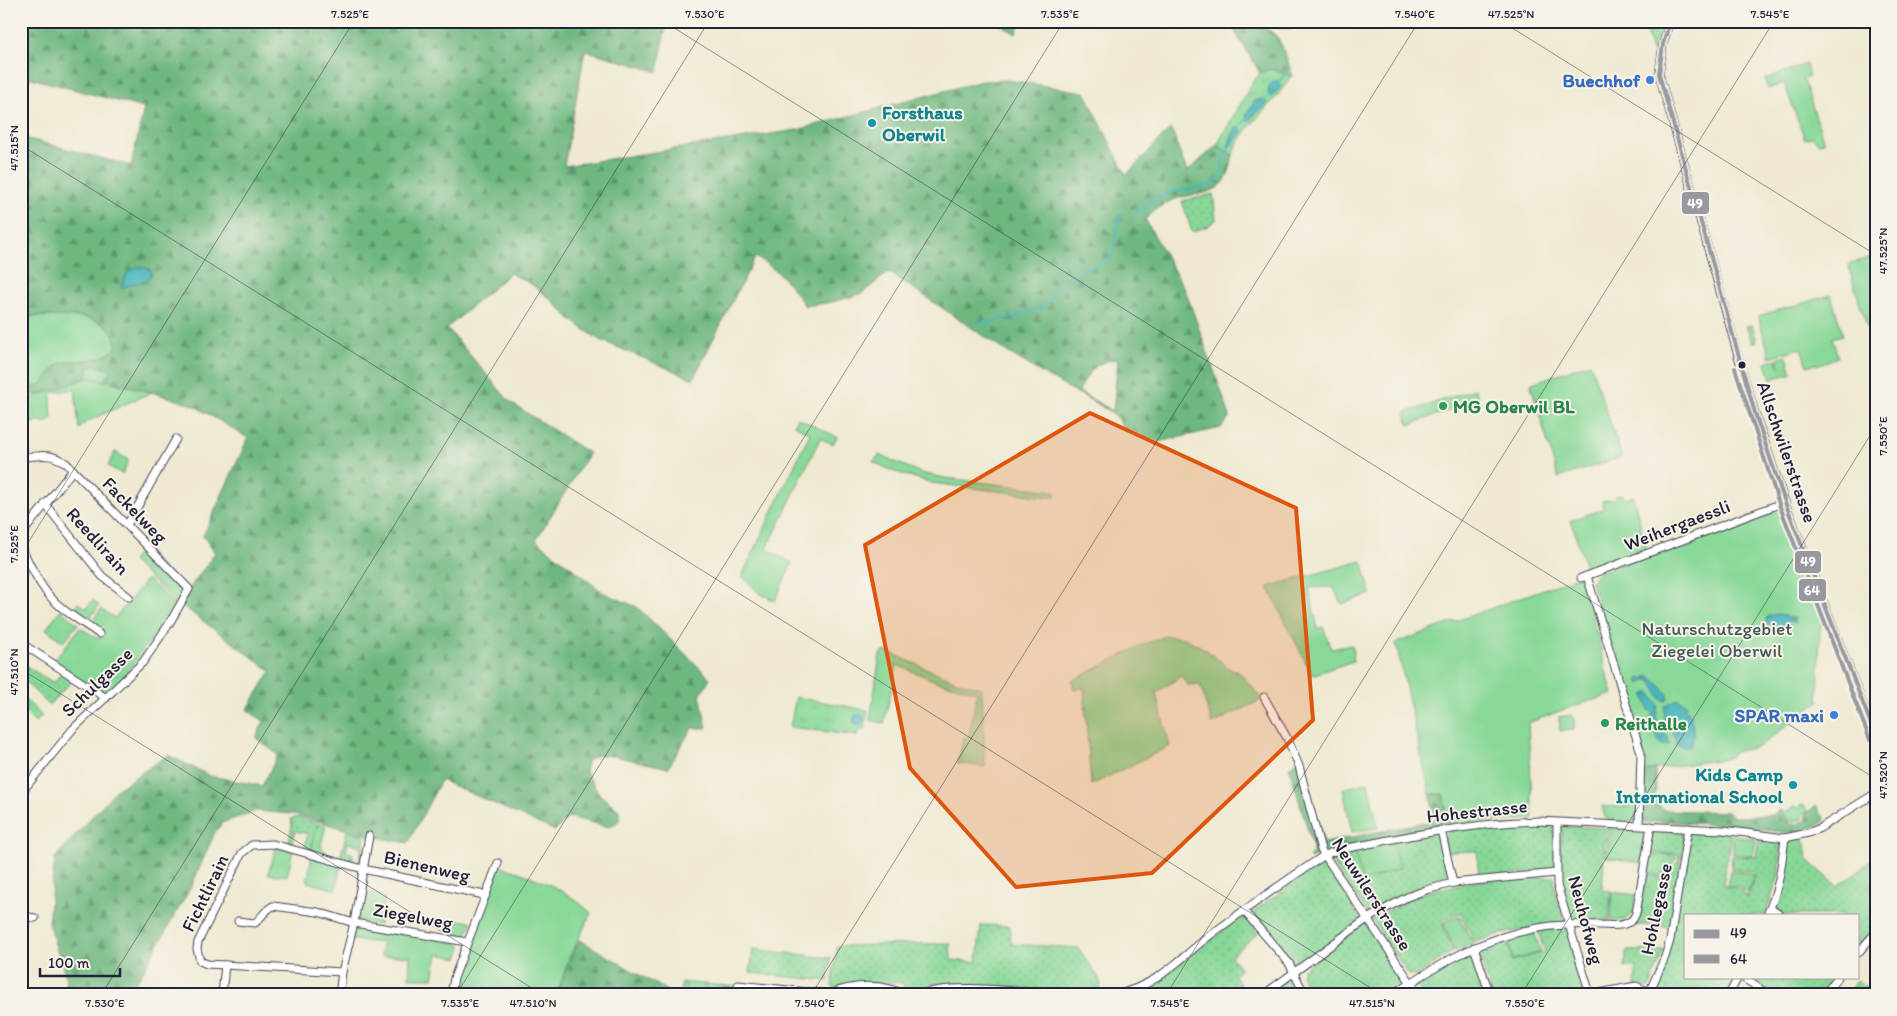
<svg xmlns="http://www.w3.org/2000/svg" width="1897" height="1016" font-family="Itim,sans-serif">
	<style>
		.grass { fill: #88d898; stroke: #557d6a }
		.forest { fill: url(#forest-firs); stroke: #486d5e; fill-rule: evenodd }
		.cemetery { fill: url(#cemetery-stones); stroke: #557d6a }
		.park { fill: url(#park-tufts); stroke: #557d6a }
		.garden { fill: url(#garden-dots); stroke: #557d6a }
		.water { fill: url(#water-ripples); stroke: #346c7c }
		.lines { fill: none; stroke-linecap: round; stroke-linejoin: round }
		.stream { stroke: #45b5bc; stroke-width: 2 }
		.minor-casing { stroke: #414052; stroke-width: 9 }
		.minor { stroke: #fff; stroke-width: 7 }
		.bus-1-casing { stroke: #f7f3e8; stroke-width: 8 }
		.bus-2-casing { stroke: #f7f3e8; stroke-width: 8 }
		.bus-1 { stroke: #98989f; stroke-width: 4 }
		.bus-2 { stroke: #98989f; stroke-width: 4 }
		.marked { fill: #de560e; fill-opacity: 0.2; stroke: #de560e; stroke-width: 4; stroke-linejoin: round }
		.ticks { fill: none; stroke: #22223b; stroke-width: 1; stroke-opacity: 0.45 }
		.shop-dot { fill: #3f7fe0; stroke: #f7f3e8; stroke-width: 2 }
		.culture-dot { fill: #0f9aa8; stroke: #f7f3e8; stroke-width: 2 }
		.bus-dot { fill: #22223b; stroke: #f7f3e8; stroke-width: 2 }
		.leisure-dot { fill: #2e9e5b; stroke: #f7f3e8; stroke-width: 2 }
		.labels { text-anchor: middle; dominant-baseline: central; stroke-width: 4; stroke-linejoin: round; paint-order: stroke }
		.shop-label { font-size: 19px; font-weight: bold; fill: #366cbe; stroke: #f7f3e8; text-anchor: end }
		.culture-label { font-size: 19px; font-weight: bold; fill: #0d838f; stroke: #f7f3e8; text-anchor: start }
		.leisure-label { font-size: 19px; font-weight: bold; fill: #27864d; stroke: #f7f3e8; text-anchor: start }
		.street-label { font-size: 19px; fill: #22223b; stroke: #f7f3e8 }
		.park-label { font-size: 19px; fill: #415957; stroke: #f7f3e8 }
		.line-badge { stroke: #f7f3e8; stroke-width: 2 }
		.badge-label { font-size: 14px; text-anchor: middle; font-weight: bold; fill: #fff }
		.neatline { fill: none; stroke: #22223b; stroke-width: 2 }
		.ticks-label { font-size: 12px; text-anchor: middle; fill: #22223b }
	</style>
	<defs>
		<pattern id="forest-firs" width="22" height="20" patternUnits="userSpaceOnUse" patternTransform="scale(1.25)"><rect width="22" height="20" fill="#6eb880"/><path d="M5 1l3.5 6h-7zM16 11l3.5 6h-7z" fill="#5a956a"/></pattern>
		<pattern id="cemetery-stones" width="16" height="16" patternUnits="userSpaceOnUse" patternTransform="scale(1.25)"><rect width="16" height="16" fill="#88d898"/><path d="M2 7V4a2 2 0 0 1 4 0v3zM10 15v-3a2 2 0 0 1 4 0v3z" fill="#75b984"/></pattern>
		<pattern id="park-tufts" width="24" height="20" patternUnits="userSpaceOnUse" patternTransform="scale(1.25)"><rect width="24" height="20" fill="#88d898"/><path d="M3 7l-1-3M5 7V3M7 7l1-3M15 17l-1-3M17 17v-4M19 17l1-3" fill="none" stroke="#75b984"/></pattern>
		<pattern id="garden-dots" width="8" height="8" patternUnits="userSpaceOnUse" patternTransform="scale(1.25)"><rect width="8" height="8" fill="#88d898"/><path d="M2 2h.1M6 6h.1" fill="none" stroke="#75b984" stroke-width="1.8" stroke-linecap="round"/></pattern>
		<pattern id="water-ripples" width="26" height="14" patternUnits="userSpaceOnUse" patternTransform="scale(1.25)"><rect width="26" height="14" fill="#45b5bc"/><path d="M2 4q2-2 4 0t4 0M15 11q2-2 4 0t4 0" fill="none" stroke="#39939a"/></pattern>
	</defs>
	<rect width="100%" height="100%" fill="#f7f3e8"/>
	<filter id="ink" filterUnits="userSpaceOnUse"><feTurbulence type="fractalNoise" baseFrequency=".02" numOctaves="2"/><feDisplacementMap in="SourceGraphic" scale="10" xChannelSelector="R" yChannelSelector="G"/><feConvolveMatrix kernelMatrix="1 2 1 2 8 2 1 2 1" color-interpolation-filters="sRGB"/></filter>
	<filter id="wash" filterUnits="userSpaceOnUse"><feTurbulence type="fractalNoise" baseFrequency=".0096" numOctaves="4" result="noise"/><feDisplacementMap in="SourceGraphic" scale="20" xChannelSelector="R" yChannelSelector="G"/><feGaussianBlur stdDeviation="1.12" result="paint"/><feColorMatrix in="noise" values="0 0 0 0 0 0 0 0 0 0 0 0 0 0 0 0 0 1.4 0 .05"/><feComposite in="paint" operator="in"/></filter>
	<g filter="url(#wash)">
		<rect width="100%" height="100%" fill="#efe9d1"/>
		<g class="grass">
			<path d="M1268,21H1325C1308,27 1290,30 1272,27Z"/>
			<polygon points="1806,64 1809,76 1803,78 1824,142 1818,143 1812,137 1805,139 1784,83 1768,89 1765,79"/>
			<polygon points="1876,255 1876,356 1848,265"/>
			<polygon points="21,261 31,271 25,296 21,296"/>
			<polygon points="1831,295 1843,335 1832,338 1838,357 1817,365 1816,364 1807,366 1801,348 1770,357 1758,316"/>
			<path d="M31,316C55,317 98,311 113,333C115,336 116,343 117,347C103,360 92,360 74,361C70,362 65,361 62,363C44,372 51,390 21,388V322Z"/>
			<polygon points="1752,325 1757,341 1752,343 1746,326"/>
			<polygon points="1787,356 1792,373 1771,379 1766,362 1776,359 1779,367 1777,359"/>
			<polygon points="1590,363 1622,457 1558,478 1531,385 1532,383"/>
			<polygon points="87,378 97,378 152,392 86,422 79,429 75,389 52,393 51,396 52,418 47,422 25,423 23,454 21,454 21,396 32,398 54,389"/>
			<polygon points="1475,389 1479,399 1409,425 1405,413"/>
			<polygon points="798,418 837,437 833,444 820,438 767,549 792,563 775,601 759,593 742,576 810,433 794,425"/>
			<polygon points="115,452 129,460 122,474 108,466"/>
			<polygon points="879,455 921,473 945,478 1055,491 1055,498 932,483 895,472 873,462"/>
			<polygon points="1622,494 1626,498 1633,496 1647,550 1591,571 1586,569 1571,520 1603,509 1602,501 1614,499 1615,496"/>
			<polygon points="1780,506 1825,622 1820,628 1818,702 1760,746 1734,752 1729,758 1643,771 1642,743 1591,582 1597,573"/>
			<polygon points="143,548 184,589 177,604 132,561"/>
			<polygon points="1362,561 1371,594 1342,604 1333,587 1309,588 1318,629 1323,627 1331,649 1352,645 1354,653 1353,661 1312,675 1268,587"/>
			<polygon points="1582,575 1606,671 1613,694 1568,708 1528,723 1533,819 1449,823 1443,794 1430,794 1396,643"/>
			<polygon points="147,579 175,605 135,662 106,698 54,660 80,628 99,639 104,633 91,623 101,609 115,618"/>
			<polygon points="60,610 78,624 63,642 46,629"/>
			<polygon points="1166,636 1184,638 1205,649 1230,669 1239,672 1261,697 1259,701 1212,724 1200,684 1188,685 1181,676 1156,693 1170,746 1091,785 1084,688 1074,689 1072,681 1144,644"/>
			<polygon points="885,651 956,681 982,688 985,767 957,763 964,738 969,736 977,692 936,681 897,665 884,723 870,720 880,655"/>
			<polygon points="1571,715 1574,719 1574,730 1560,731 1559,717"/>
			<polygon points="1368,782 1378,828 1352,832 1343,789"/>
			<polygon points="318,824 326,826 321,845 322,848 331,856 313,852 312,842"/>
			<polygon points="1613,828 1641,829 1644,834 1641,863 1606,857 1608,838"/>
			<polygon points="1733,835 1756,839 1753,856 1733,854"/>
			<polygon points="1392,842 1401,868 1363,882 1354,850"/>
			<polygon points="276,848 293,851 287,876 268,874"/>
			<polygon points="1650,854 1672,855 1675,856 1676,859 1666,871 1660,876 1646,872"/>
			<polygon points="312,855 341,864 336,890 307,882"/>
			<path d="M499,866C533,876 565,888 591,913L569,959L557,995H457L458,985Z"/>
			<polygon points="1730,870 1754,874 1748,893 1738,886 1727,886"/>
			<polygon points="363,891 385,897 379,925 360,921 357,918"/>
			<path d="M1612,892L1636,895C1634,916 1633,921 1611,921Z"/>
			<polygon points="1460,917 1473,944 1455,951 1443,922"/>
			<polygon points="459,920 472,922 465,938 455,938"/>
			<polygon points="356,927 458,943 462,948 458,958 438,954 433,978 409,978 410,956 381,956 382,943 352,940"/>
			<polygon points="1534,932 1541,952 1513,960 1508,939"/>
		</g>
		<g class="forest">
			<path d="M21,21H248L257,24L259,21H667L658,72L585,50L564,166L797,130L982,81L1007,80L1085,92L1126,175L1171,128L1187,172L1217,145L1233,155C1231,165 1229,177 1222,184C1212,195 1191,194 1178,198C1165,202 1156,210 1145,219L1186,292L1230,416L1221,428L1158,442L1124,428L1115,415L1096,403L1048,377L1006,351L889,272L861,294L832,302L805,306C790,285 780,270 755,257L693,379L598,339L571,320L548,297L531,284L510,273L447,328L510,402L589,453L536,540L604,593L637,607L710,678L700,695L707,728H692L668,768L614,756L597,755L588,760L585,771L600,795L619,810V821L609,827L569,817L555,831L441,780L408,843L369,836L293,814L256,811L222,823L215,832L192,885L142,973L128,995H67L65,974L48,923L55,858L116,790L168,755L210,776L262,786L278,755L256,738L264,721L247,710L271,671L180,604L189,589L215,553L203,536L248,438L193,405L152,392L104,380L111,372L89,366L87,378C67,385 42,398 21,394V388C51,390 43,372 62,363C65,361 70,362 74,361C92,360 103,360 117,347L113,333L104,324L85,317L31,316L21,322V296H25L31,272L21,261V137L131,166L144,108L23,76L21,85ZM1118,359L1113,411L1079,392C1087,372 1096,361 1118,359Z"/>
			<polygon points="995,21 1020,21 1016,34"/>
			<path d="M1218,21H1252C1258,29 1267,27 1273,33C1282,40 1289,65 1293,76L1290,77C1281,71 1270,69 1260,73L1231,25Z"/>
			<polygon points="1302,759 1310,796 1324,843 1435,820 1430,794 1443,794 1449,823 1335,849 1321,853 1311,859 1309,857 1313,853 1313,847 1289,767"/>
			<polygon points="1655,769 1656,796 1659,800 1660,806 1664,810 1728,812 1734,817 1773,815 1778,810 1783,811 1788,824 1796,825 1805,820 1806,814 1816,805 1825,820 1818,826 1794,833 1707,824 1657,821 1645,824 1642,821 1643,771"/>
			<polygon points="580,940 674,995 557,995 569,959"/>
		</g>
		<polygon class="cemetery" points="681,982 739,987 740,991 778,995 680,995"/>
		<g class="park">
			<path d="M1268,70H1276L1290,77C1274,106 1244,124 1233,155L1217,145L1253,82L1260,73Z"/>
			<polygon points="93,365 111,370 111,372 104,380 87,378 89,366"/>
			<polygon points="796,697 867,710 868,712 866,719 865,730 859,731 858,736 790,727"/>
			<polygon points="1626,803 1638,803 1638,818 1634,822 1609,821 1605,818 1602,806 1625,807"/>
			<polygon points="1802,804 1808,811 1802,815 1802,819 1795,822 1788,822 1785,813 1795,806 1797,809"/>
		</g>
		<g class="garden">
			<polygon points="1643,21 1666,21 1654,52 1652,51"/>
			<polygon points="1213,194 1216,220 1208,226 1192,232 1182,201"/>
			<polygon points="93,600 99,605 87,623 71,611 78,603 86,608"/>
			<polygon points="21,663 54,683 61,673 73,680 49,705 21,678"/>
			<polygon points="21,695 42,716 35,723 21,709"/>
			<polygon points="298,817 318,824 312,842 312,852 304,850 308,834 295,831 291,846 288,846 292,825 291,819"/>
			<polygon points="1554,825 1555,866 1549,871 1479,877 1477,851 1447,852 1445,839 1446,834 1450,831 1505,826"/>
			<path d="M1562,826L1611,828L1605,839L1602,890L1611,891L1609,921H1575C1553,901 1560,854 1562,826Z"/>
			<polygon points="347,830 365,837 361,862 359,864 361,846 348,843 346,851 353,854 354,861 352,862 340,859"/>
			<polygon points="1656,830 1682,832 1684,840 1671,926 1640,925 1633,926 1640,917 1646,874 1661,878 1670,872 1679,860 1678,854 1649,852 1652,833"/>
			<path d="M1690,831L1731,833L1723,885C1733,888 1743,887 1747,898L1756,872L1731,868L1732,856L1756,857L1759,838L1782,840L1778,878L1765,915H1686V977H1735L1727,995H1651L1665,964Z"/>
			<polygon points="1439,832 1449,881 1371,914 1368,914 1332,863 1335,855 1354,850 1363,882 1400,868 1392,842"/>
			<polygon points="1804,837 1807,859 1837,886 1854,875 1876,855 1876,928 1858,948 1858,915 1784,915 1774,908 1783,881 1788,840"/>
			<polygon points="1324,862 1360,919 1359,922 1300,964 1293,964 1254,918 1255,910"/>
			<path d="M1554,877L1556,898L1565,922L1501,934L1475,942L1461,914L1441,920L1453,951L1416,976L1409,975L1372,920C1391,909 1410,898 1431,891C1470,879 1513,878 1554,877Z"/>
			<polygon points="1239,918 1247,919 1258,933 1231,956 1241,969 1234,976 1248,995 1129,995 1157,981"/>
			<polygon points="1364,924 1366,925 1405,982 1387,995 1309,995 1301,975 1303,969"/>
			<polygon points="981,925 1010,926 1011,944 1078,948 1099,978 1101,986 1097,991 1088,992 937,984 913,994 907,991 902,983 892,982 836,988 832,986 837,946 950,943 951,960 977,962"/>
			<polygon points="1567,927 1586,991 1583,994 1492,995 1478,951 1507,939 1512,961 1545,952 1538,930"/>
			<polygon points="753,949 831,958 828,981 750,973"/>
			<polygon points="1473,949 1488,995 1423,995 1417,985 1417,982"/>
			<polygon points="1664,950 1650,986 1646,988 1635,985 1636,967 1625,967 1626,951"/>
			<polygon points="1294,977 1302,995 1267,995 1288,978"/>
			<polygon points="1749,977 1834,977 1820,995 1773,995 1756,984"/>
			<polygon points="1856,981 1867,987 1875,995 1846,995"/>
			<polygon points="962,992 1016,995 931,995"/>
		</g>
		<g class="water">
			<polygon points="1274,81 1279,81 1281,87 1271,97 1268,94 1269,87"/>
			<path d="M1261,99L1266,101V105L1247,121L1246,120C1245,112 1253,108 1254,101Z"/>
			<polygon points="1238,126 1242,131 1229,148 1228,146 1232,135"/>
			<polygon points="139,266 151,270 151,276 146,280 121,288 127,273"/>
			<path d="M1778,614L1784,615L1787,618H1795L1794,623L1791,620C1781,630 1776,632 1765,621L1768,616Z"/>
			<polygon points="1649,675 1667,693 1668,697 1666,701 1661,699 1651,681 1647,680 1640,684 1638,681 1640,678 1644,679"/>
			<path d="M1650,692L1658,705L1656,716L1658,726L1663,735L1667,734L1669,738L1668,741L1670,744L1662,745C1655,739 1657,729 1650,721L1653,713L1649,710L1644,695Z"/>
			<path d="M1677,699L1686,704L1687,706L1683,709L1688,711C1693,720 1697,741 1687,748L1677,745L1673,731L1664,722L1665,706Z"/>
			<circle cx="859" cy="720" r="5.5"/>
		</g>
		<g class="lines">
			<g class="stream">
				<polyline points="1278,83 1283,76 1288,73"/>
				<polyline points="1263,102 1269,95"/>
				<polyline points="1239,128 1247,118"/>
				<polyline points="1134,211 1142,212 1151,201 1172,191 1182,191 1215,183 1221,174 1224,156 1230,146"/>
				<polyline points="977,323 984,321 993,322 1004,318 1017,318 1022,313 1040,308 1048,303 1056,289 1064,286 1070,278 1076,275 1080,269 1102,264 1105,259 1111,257 1120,217 1123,214"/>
			</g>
		</g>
	</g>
	<g filter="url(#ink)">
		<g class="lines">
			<defs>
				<g id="minor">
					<polyline points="1670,21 1663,44 1659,74 1741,366 1755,413 1785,502 1876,738"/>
					<path d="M21,457C42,457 47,451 66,463L189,589L169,624L143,662L72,730L21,793"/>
					<polyline points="45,504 102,576 129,597"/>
					<polyline points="127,525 176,439"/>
					<polyline points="21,535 73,470"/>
					<path d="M21,547C28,560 34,574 42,586C55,607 79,620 99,634"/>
					<polyline points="1587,576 1641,753 1639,825"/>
					<polyline points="1581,578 1785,502"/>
					<polyline points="21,643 106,698"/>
					<polyline points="1264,697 1287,738 1299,766 1321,850 1419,995"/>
					<polyline points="1557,823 1557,885 1590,994"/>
					<polyline points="1441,830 1453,883"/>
					<polyline points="1770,908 1780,915"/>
					<polyline points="1244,911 1289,963 1305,995"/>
					<path d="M1767,915C1780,887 1781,867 1785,838"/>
					<polyline points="21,916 35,918"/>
					<path d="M238,921L255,923C261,918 266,909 273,906L318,912L354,923L467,942"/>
					<polyline points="1474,947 1490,995"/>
					<polyline points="1858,953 1876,932"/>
					<polyline points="342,972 225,965 207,964 200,961 197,949 198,942 242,853 252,845 273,844 363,869 484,895"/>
					<polyline points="1742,977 1769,995"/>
					<path d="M738,985L829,994C854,984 883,983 906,995"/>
					<polyline points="222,995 225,965"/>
					<polyline points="339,995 342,972 354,923 369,836"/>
					<polyline points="451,995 454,978 498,863"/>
					<path d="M919,995C952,982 1017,992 1054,995"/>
					<path d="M1115,995C1161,984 1177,960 1213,933C1248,907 1285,881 1322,857C1334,849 1354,847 1369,844C1425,832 1480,823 1538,821L1723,830L1785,838L1808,833L1820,828L1876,793"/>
					<polyline points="1263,995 1367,919 1407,897 1426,890 1453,883 1556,873"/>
					<path d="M1392,995C1443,961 1489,934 1551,926C1568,924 1584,924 1601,925C1609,925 1620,927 1627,923C1634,921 1636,915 1637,908L1651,826"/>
					<polyline points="1588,995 1636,986 1649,992"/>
					<polyline points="1648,995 1665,957 1670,940 1688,828"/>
					<polyline points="1729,995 1738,977"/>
					<polyline points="1824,995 1838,977"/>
				</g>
			</defs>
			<use href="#minor" class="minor-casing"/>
			<use href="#minor" class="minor"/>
			<defs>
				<polyline id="bus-1" points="1670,21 1663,44 1659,74 1755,413 1785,502 1876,737"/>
				<polyline id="bus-2" points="1735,368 1779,504 1870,740"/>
			</defs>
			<use href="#bus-1" class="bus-1-casing"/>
			<use href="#bus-2" class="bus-2-casing"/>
			<use href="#bus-1" class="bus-1"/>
			<use href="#bus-2" class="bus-2"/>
		</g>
	</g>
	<path class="marked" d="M1090,413L1296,508L1313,720L1152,873L1016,887L910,768L865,545Z"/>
	<path class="ticks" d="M663,21L1876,779M1501,21L1876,255M21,145L1382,995M21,554L354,21M21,669L543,995M101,995L709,21M456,995L1064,21M811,995L1419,21M1166,995L1774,21M1521,995L1876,426"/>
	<g class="shop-dot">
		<circle cx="1650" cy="80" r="5"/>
		<circle cx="1834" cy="715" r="5"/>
	</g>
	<g class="culture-dot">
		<circle cx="872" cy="123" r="5"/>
		<circle cx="1793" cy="785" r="5"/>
	</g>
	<circle class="bus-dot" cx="1742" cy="365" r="4.5"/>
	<g class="leisure-dot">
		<circle cx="1443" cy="406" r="5"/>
		<circle cx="1605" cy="723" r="5"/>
	</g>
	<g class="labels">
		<g class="shop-label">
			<text x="1640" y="80">Buechhof</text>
			<text x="1824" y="715">SPAR maxi</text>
		</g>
		<g class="culture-label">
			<text x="882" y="112">Forsthaus<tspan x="882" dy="22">Oberwil</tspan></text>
			<text x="1783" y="774" text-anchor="end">Kids Camp<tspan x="1783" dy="22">International School</tspan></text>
		</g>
		<g class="leisure-label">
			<text x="1453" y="406">MG Oberwil BL</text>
			<text x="1615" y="723">Reithalle</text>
		</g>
		<g class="street-label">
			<text transform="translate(1787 452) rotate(71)">Allschwilerstrasse</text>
			<text transform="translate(135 510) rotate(46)">Fackelweg</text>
			<text transform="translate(1677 525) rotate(-21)">Weihergaessli</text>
			<text transform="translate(98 541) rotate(48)">Reedlirain</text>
			<text transform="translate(97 682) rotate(-44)">Schulgasse</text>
			<text transform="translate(1477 811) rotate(-6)">Hohestrasse</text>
			<text transform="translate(427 866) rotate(13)">Bienenweg</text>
			<text transform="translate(205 893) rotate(-64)">Fichtlirain</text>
			<text transform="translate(1372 894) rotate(57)">Neuwilerstrasse</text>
			<text transform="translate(1656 909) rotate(-78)">Hohlegasse</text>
			<text transform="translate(413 916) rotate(10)">Ziegelweg</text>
			<text transform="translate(1586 920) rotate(75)">Neuhofweg</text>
		</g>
		<g class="park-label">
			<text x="1717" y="628">Naturschutzgebiet<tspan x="1717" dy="22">Ziegelei Oberwil</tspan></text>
		</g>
	</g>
	<g class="line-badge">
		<rect x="1681" y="191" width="29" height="24" rx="5" fill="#98989f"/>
		<rect x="1794" y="550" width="28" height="24" rx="5" fill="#98989f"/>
		<rect x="1798" y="578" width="29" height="24" rx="5" fill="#98989f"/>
	</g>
	<g class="badge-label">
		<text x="1695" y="208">49</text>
		<text x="1808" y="566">49</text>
		<text x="1812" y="595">64</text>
	</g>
	<rect width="1897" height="1016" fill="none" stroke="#f7f3e8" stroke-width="55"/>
	<rect x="1684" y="914" width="175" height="65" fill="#f7f3e8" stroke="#a29fa3"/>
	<rect x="1694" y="930" width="25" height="8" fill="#98989f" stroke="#a29fa3"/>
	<text x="1730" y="938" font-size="15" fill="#22223b">49</text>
	<rect x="1694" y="955" width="25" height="8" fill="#98989f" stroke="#a29fa3"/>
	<text x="1730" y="964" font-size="15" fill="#22223b">64</text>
	<path d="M40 968v8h80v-8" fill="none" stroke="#22223b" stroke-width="2.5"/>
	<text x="48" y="968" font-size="15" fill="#22223b" stroke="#f7f3e8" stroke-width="4" paint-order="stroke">100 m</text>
	<rect x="28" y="28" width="1842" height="960" class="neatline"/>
	<g class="ticks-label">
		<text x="350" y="18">7.525°E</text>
		<text x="705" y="18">7.530°E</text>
		<text x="1060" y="18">7.535°E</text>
		<text x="1415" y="18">7.540°E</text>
		<text x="1511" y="18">47.525°N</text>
		<text x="1770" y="18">7.545°E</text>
		<text transform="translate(14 148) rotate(-90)" y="4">47.515°N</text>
		<text transform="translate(1883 251) rotate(-90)" y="4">47.525°N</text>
		<text transform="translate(1883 436) rotate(-90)" y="4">7.550°E</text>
		<text transform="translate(14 544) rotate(-90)" y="4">7.525°E</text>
		<text transform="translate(14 672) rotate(-90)" y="4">47.510°N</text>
		<text transform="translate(1883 775) rotate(-90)" y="4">47.520°N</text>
		<text x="105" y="1007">7.530°E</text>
		<text x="460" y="1007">7.535°E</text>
		<text x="533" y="1007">47.510°N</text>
		<text x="815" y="1007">7.540°E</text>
		<text x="1170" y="1007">7.545°E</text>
		<text x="1372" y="1007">47.515°N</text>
		<text x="1525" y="1007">7.550°E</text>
	</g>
</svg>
